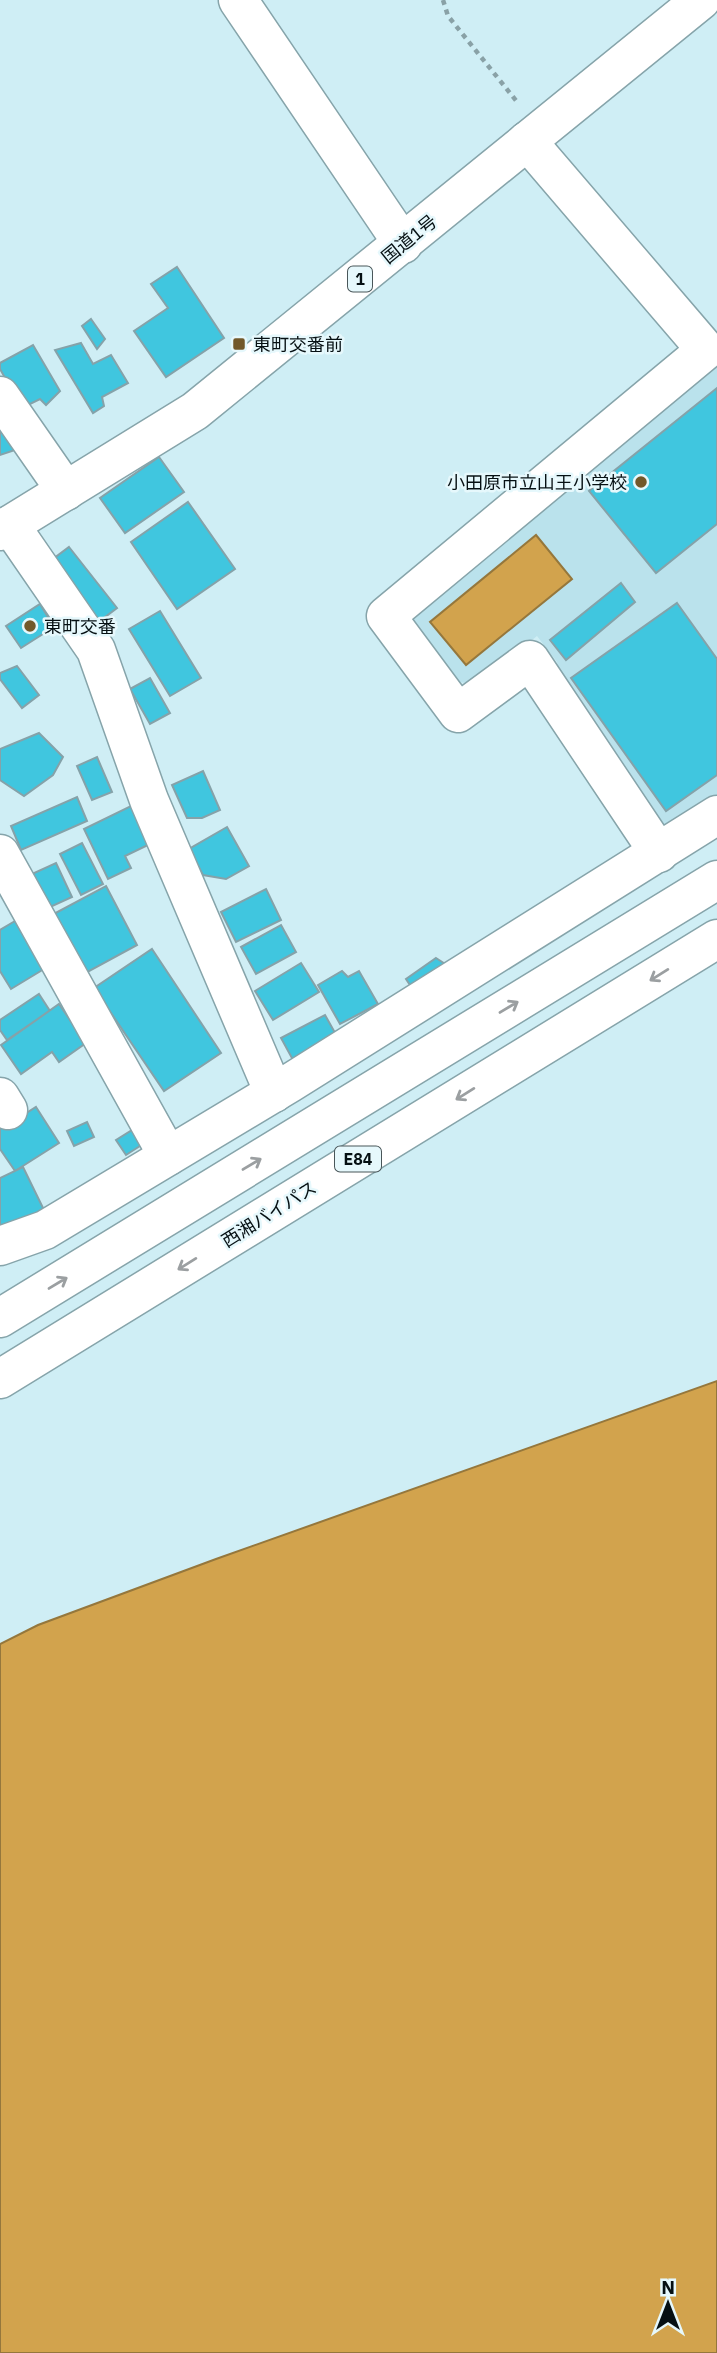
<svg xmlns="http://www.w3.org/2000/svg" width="717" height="2353" font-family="'IBM Plex Sans','Noto Sans JP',sans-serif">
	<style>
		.built { fill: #bae2ec }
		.water { fill: #d2a34d; stroke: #95773c; stroke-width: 2 }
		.building { fill: #40c6df; stroke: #85a2a9; stroke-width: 2 }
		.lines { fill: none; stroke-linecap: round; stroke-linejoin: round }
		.minor-casing { stroke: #86a4aa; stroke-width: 41 }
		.highway-casing { stroke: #86a4aa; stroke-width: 41 }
		.path { stroke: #89a1a6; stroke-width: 4.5; stroke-dasharray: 5 5; stroke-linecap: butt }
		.minor { stroke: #fff; stroke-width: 38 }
		.highway { stroke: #fff; stroke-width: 38 }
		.oneway { stroke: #9b9fa1 }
		.poi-dot { fill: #72582a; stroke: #e6f8fc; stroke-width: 2.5 }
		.labels { text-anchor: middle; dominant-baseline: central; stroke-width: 5; stroke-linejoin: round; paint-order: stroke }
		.shield { fill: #e6f8fc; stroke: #495659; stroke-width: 2 }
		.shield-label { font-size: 16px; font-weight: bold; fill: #061013 }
		.street-label { font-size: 18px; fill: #061013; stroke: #e6f8fc }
		.poi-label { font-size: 18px; fill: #061013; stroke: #e6f8fc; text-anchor: start }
	</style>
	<rect width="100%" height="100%" fill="#cfeef5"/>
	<polygon class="built" points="717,356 717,808 667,833 563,694 557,662 537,636 477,684 447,681 409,630 411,608"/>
	<g class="water">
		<polygon points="536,535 572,579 466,665 430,622"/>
		<polygon points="717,1381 717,2353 0,2353 0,1644 38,1625 216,1559"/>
	</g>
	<g class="building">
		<polygon points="177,267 224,338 166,377 134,331 168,308 151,284"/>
		<polygon points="91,319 105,339 97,349 82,326"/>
		<polygon points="81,343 93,364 111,355 128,383 102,397 104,406 93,413 55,350"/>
		<polygon points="33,345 60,391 46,405 40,399 22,408 0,369 0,363"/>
		<polygon points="717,388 717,524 656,573 589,491"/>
		<polygon points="0,421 18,449 0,455"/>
		<polygon points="159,457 184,492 125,533 100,498"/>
		<polygon points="188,502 235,569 177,609 131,542"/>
		<polygon points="69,547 117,608 97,623 49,562"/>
		<polygon points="621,583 635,602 566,660 550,640"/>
		<polygon points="677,603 717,659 717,775 666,811 571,678"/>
		<polygon points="40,604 54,627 21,648 6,626"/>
		<polygon points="160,611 201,678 170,696 129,629"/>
		<polygon points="17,666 39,695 22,708 0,679 0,673"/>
		<polygon points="150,678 170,713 150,724 130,689"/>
		<polygon points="39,733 63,757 53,775 24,796 0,780 0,749"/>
		<polygon points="97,757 112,792 92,800 77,766"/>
		<polygon points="203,771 220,810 202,818 187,818 172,785"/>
		<polygon points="77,797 87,821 21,850 11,826"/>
		<polygon points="131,806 150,844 125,856 131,868 108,879 84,829"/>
		<polygon points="227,827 249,866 226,879 203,875 189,849"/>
		<polygon points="82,843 103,884 81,895 60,854"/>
		<polygon points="56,863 72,897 48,908 32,874"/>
		<polygon points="106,886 137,945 82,975 50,916"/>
		<polygon points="266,889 281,920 236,942 221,912"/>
		<polygon points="15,921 44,969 11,989 0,971 0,930"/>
		<polygon points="281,925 296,952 256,974 241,947"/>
		<polygon points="152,949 221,1053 164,1091 94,988"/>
		<polygon points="436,958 456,971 418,997 406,979"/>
		<polygon points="301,963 319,992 273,1020 255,991"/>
		<polygon points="342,971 348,977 359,971 378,1004 340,1024 318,985"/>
		<polygon points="39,994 50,1011 7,1040 0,1030 0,1020"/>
		<polygon points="59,1004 86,1043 59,1062 52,1052 21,1074 1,1045"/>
		<polygon points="325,1015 343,1047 299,1071 281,1038"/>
		<polygon points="36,1107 59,1143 15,1171 0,1149 0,1117 6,1126"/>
		<polygon points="87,1122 94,1137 74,1146 67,1131"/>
		<polygon points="145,1122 154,1137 126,1155 116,1140"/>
		<polygon points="23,1167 45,1212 0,1234 0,1178"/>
	</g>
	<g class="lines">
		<defs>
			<g id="minor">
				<polyline points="238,0 403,244"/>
				<polyline points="527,141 706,350 386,616 458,713 530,660 659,853"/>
				<polyline points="0,396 66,491"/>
				<polyline points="10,525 96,650 149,800 274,1093"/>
				<polyline points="0,854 168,1156"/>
				<polyline points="0,1097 8,1110"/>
				<polyline points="0,1246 45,1230 290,1083 717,815"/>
			</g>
			<g id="highway">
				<polyline points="0,531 195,411 701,0"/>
				<polyline points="0,1318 717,880"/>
				<polyline points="0,1379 717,939"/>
			</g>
		</defs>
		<use href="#minor" class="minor-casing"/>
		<use href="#highway" class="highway-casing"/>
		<polyline class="path" points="443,0 448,16 518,103"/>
		<use href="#minor" class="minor"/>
		<use href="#highway" class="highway"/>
	</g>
	<defs><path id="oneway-shaft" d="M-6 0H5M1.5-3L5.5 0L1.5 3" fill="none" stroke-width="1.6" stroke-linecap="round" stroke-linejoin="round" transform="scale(1.75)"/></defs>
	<g class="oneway">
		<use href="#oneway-shaft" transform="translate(659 975) rotate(148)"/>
		<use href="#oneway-shaft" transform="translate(509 1007) rotate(-31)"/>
		<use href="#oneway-shaft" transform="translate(465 1094) rotate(148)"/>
		<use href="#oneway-shaft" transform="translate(252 1164) rotate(-31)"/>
		<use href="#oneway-shaft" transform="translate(187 1264) rotate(148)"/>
		<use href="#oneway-shaft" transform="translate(58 1283) rotate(-31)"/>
	</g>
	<g class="poi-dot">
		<rect x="232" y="337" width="14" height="14" rx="3.5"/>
		<circle cx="641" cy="482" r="7"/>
		<circle cx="30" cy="626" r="7"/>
	</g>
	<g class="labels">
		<g class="shield">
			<rect x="348" y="266.5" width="24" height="25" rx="5"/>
			<rect x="335" y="1146.5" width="46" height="25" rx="5"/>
		</g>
		<g class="shield-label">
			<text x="360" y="279">1</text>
			<text x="358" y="1159">E84</text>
		</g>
		<g class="street-label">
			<text transform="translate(409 239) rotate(-39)">国道1号</text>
			<text transform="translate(269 1214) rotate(-32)">西湘バイパス</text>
		</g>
		<g class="poi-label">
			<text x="253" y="344">東町交番前</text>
			<text x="627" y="482" text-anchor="end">小田原市立山王小学校</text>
			<text x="44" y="626">東町交番</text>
		</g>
	</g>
	<g transform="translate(668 2304)" stroke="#e6f8fc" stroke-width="5" paint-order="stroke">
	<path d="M0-5L12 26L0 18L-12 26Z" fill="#061013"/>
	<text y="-10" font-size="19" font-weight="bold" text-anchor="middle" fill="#061013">N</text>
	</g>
</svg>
